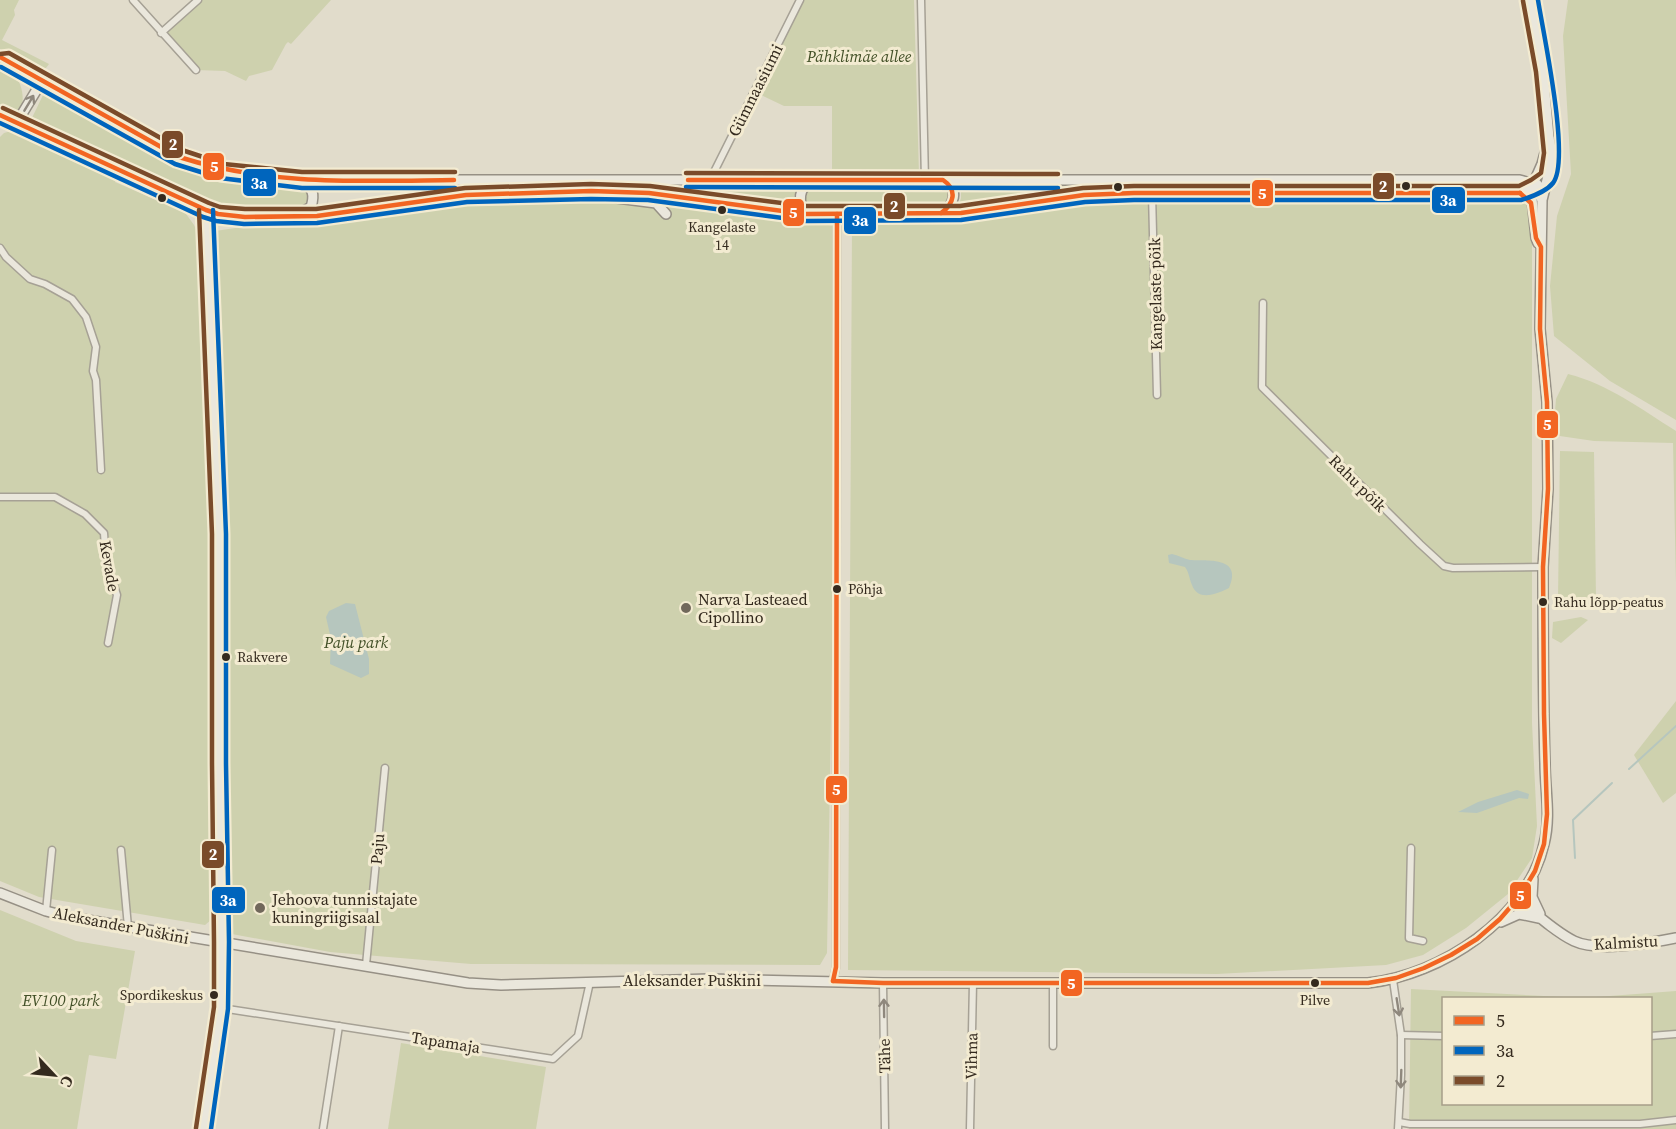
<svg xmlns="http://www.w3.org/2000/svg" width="1676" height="1129" font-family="'Source Serif 4',serif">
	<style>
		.green { fill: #ced1ae; fill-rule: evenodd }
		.water { fill: #b6c6be }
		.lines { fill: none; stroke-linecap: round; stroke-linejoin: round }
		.stream { stroke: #b6c6be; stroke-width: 2 }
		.street-casing { stroke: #a6a195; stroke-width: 9 }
		.secondary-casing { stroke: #969085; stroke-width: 12 }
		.street { stroke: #eae7dc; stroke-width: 6 }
		.secondary { stroke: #eae7dc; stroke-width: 9 }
		.bus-1-casing { stroke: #f3ebd1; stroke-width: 9 }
		.bus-2-casing { stroke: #f3ebd1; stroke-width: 9 }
		.bus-3-casing { stroke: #f3ebd1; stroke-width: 9 }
		.bus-1 { stroke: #f26522; stroke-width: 4.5 }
		.bus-2 { stroke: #0065bd; stroke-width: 4.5 }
		.bus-3 { stroke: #7a4b2a; stroke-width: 4.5 }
		.oneway { stroke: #8f887d }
		.bus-dot { fill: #342a1e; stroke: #f3ebd1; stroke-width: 2 }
		.poi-dot { fill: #71685b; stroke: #f3ebd1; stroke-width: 2 }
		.labels { text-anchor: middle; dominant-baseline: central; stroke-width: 6; stroke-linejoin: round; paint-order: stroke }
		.bus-label { font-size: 14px; fill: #342a1e; stroke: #f3ebd1; text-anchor: start }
		.park-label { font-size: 16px; font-style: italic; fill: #414f26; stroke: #f3ebd1 }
		.street-label { font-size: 16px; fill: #342a1e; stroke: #f3ebd1 }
		.poi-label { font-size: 16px; fill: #342a1e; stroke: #f3ebd1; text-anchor: start }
		.line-badge { stroke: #f3ebd1; stroke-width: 2 }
		.badge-label { font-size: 16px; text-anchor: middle; font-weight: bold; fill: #fff }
	</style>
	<rect width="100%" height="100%" fill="#e1dccb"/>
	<g class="green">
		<path d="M0,0H19L14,10L15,15L2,40L49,64C45,70 42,71 35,71L0,49Z"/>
		<polygon points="200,0 331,0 291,44 288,42 286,44 272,70 249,76 246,81 225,71 196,70 161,33"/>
		<polygon points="804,0 914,0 919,175 832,176 832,106 784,106 757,93"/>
		<polygon points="1568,0 1676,0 1676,420 1610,381 1554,336 1550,286 1557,216 1571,174 1563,36"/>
		<path d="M3,66C18,73 25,90 22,106L12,115L0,109V67Z"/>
		<polygon points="44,93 170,160 219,176 254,182 302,186 309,192 309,200 305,205 297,209 264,207 243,209 207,202 187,195 29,124"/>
		<polygon points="11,131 37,139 117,177 115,182 154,199 175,203 181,207 194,225 201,240 203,247 198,268 213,631 214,913 212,919 205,925 39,897 0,881 0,137 4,133"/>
		<polygon points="761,185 798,185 793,200 794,208 685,189 738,190"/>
		<polygon points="863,185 942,186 946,187 950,194 947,202 942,204 906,203 889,208 812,208 809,207 805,200 808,192 814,189 846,189"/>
		<polygon points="961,185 1087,185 1087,188 958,208 961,198"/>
		<polygon points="1114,194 1523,198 1530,208 1532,230 1532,723 1537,826 1532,858 1508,894 1466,928 1423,955 1386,965 1217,974 848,970 852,226"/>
		<polygon points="457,196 590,197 618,203 651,204 837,226 836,424 827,953 820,965 471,964 330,952 221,932 215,285 217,234 215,231"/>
		<path d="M1568,374C1608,384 1641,409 1676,431V583L1673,443L1594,441L1553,435L1556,399Z"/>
		<polygon points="1560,451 1594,452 1596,597 1575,603 1558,598"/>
		<polygon points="1581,617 1588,620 1561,643 1552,638 1553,622"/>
		<polygon points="1676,701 1676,793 1663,803 1634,755"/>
		<polygon points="0,910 76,941 135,951 116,1059 89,1055 77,1129 0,1129"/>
		<path d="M1411,989L1583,998L1676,991V1129H1409ZM1444,998H1650V1104H1444Z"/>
		<polygon points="401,1043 546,1067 536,1129 388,1129"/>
	</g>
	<g class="water">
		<path d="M1172,554C1178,555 1184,559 1190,560C1207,561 1243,556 1229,588C1217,594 1198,602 1192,585C1189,578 1189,572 1185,567L1169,563L1168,555Z"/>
		<polygon points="346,603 355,604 369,659 369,674 361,678 330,664 331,639 326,617 329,611"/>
		<polygon points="1517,790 1529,794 1528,799 1519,798 1477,813 1458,812 1478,802"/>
	</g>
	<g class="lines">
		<g class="stream">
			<polyline points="1629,769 1676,726"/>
			<polyline points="1575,858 1573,820 1612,783"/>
		</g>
		<defs>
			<g id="street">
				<polyline points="133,0 196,70"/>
				<polyline points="921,0 925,181"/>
				<polyline points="161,33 198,0"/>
				<polyline points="710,180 800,0"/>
				<polyline points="1152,193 1157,395"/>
				<polyline points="0,248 6,257 30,279 45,284 72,299 86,317 96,347 93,371 96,380 101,470"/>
				<polyline points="1263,303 1262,387 1420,544 1444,566 1453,568 1543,567"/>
				<polyline points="0,497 55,497 85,514 104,533 106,562 117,595 108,643"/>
				<polyline points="1411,848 1409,938 1423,941"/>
				<polyline points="121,850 128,927"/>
				<polyline points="46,911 52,850"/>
				<polyline points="366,965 385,768"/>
				<polyline points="1393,980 1401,1035 1401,1075 1398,1129"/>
				<polyline points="833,981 836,967 837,214"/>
				<polyline points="883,983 885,1129"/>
				<polyline points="1053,983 1053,1046"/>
				<polyline points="221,1008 553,1059 578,1036 590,982"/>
				<polyline points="1401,1035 1444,1036"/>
				<polyline points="1650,1036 1676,1034"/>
				<polyline points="1399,1122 1410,1124 1640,1124 1676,1120"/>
				<polyline points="323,1129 339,1026"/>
				<polyline points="970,1129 973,983"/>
			</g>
			<g id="secondary">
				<polyline points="1530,0 1543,71 1549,138 1542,164 1531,189 1536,238 1538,243"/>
				<path d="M0,57L179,157L222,171L302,180H1519C1530,182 1538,188 1541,198"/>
				<polyline points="0,115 206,210 218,214 245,217 317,216 466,195 591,191 649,193 805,214 941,213 961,213 1084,195 1152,193 1520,193 1538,185"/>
				<polyline points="11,121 22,114 42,81"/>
				<polyline points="617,198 656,203 666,214"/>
				<path d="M941,213C954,206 960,189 944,181"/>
				<path d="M805,214C798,201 798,188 812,181"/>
				<path d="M297,215L311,207C315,194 313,189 302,180"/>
				<polyline points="1533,879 1532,897 1540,914"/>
				<path d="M0,893L46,911L69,917L468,983L501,985L709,979L883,983H1368C1441,975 1527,919 1544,844C1551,817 1545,790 1545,763C1543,697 1543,632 1543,567L1548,489L1547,402L1540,329L1542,200L1551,164L1552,153L1549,138"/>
				<path d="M1518,899C1535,913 1554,931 1574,941C1597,952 1651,943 1676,938"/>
				<polyline points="1501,922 1519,914 1539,918"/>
				<polyline points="203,1129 221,1008 222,942 219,764 219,534 206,210"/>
			</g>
		</defs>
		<use href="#street" class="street-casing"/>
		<use href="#secondary" class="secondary-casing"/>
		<use href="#street" class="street"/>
		<use href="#secondary" class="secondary"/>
		<defs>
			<g id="bus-1">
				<path d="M0,57L179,157C270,186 360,181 454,180"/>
				<polyline points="0,115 206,210 218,214 245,217 317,216 466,195 591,191 649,193 805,214 961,213 1084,195 1134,193 1520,193"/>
				<path d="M688,180H943C958,190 954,204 941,213"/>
				<polyline points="833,981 883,983 1368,983 1396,978 1424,968 1451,955 1477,939 1500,919 1520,896 1535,871 1544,844 1547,814 1544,714 1543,567 1548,489 1547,402 1540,329 1541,247 1536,238 1531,203 1520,193"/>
				<polyline points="833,981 836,967 837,214"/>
			</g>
			<g id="bus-2">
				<polyline points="1,67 175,164 220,178 302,188 455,188"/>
				<path d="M0,123L203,217L216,221L244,224L317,223L467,202L591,199L648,200L805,221L961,220L1085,202L1134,200H1521C1531,197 1546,192 1553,183C1571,160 1543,32 1538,0"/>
				<polyline points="686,187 1058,188"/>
				<polyline points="211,1129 228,1009 229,942 226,764 226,534 213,210"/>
			</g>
			<g id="bus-3">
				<polyline points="0,54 9,53 182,150 224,164 302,172 455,172"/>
				<polyline points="3,108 209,203 220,207 245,209 316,209 465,188 591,184 650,186 805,206 960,206 1083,188 1134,186 1519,186 1531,180 1541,173 1544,153 1536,72 1523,1"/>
				<polyline points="686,173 1058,174"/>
				<polyline points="196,1128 214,1007 214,942 212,764 212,534 199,210"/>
			</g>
		</defs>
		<use href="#bus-1" class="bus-1-casing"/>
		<use href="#bus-2" class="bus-2-casing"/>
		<use href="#bus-3" class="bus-3-casing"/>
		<use href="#bus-1" class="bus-1"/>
		<use href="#bus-2" class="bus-2"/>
		<use href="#bus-3" class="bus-3"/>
	</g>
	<defs><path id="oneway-shaft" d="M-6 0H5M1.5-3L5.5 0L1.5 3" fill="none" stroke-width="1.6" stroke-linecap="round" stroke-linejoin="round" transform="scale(1.5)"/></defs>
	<g class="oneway">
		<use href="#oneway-shaft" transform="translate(29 103) rotate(-59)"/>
		<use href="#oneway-shaft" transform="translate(1398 1007) rotate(81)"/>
		<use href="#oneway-shaft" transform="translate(884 1008) rotate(-91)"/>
		<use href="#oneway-shaft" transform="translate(1401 1079) rotate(92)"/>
	</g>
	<g class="bus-dot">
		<circle cx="1406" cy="186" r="5"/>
		<circle cx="1118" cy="187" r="5"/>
		<circle cx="162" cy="198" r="5"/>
		<circle cx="722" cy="210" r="5"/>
		<circle cx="837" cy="589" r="5"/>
		<circle cx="1543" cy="602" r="5"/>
		<circle cx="226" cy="657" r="5"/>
		<circle cx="1315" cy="983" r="5"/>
		<circle cx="214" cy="995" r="5"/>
	</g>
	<g class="poi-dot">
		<circle cx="686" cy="608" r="6"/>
		<circle cx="260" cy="908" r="6"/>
	</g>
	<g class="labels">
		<g class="bus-label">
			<text x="722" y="227" text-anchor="middle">Kangelaste<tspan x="722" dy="18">14</tspan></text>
			<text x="848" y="589">Põhja</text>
			<text x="1554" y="602">Rahu lõpp-peatus</text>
			<text x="237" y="657">Rakvere</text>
			<text x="203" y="995" text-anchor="end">Spordikeskus</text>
			<text x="1315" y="1000" text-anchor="middle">Pilve</text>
		</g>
		<g class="park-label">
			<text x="859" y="56">Pähklimäe allee</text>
			<text x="356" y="642">Paju park</text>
			<text x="61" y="1000">EV100 park</text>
		</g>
		<g class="street-label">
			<text transform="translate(755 90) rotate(-63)">Gümnaasiumi</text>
			<text transform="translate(1155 294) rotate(-91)">Kangelaste põik</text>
			<text transform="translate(1358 483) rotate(45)">Rahu põik</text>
			<text transform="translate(110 566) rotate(80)">Kevade</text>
			<text transform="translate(377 849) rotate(-85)">Paju</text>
			<text transform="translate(121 925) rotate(11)">Aleksander Puškini</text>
			<text transform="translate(1626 942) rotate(-3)">Kalmistu</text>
			<text x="692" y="980">Aleksander Puškini</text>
			<text transform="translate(446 1042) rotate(9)">Tapamaja</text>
			<text transform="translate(884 1056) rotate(-91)">Tähe</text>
			<text transform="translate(971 1056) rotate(-89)">Vihma</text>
		</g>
		<g class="poi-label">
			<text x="698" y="599">Narva Lasteaed<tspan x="698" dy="18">Cipollino</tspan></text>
			<text x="272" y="899">Jehoova tunnistajate<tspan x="272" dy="18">kuningriigisaal</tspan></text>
		</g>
	</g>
	<g class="line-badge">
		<rect x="161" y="130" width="23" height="29" rx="6" fill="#7a4b2a"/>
		<rect x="202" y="152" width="23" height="29" rx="6" fill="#f26522"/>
		<rect x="242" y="168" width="35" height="29" rx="6" fill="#0065bd"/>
		<rect x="1372" y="172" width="23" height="28" rx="6" fill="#7a4b2a"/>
		<rect x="1251" y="179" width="23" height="28" rx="6" fill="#f26522"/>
		<rect x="1431" y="186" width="35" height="28" rx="6" fill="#0065bd"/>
		<rect x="883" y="192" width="23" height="28" rx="6" fill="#7a4b2a"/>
		<rect x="782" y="198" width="23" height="29" rx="6" fill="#f26522"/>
		<rect x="843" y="206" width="34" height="29" rx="6" fill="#0065bd"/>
		<rect x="1536" y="410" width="23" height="29" rx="6" fill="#f26522"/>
		<rect x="825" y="775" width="23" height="29" rx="6" fill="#f26522"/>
		<rect x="201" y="840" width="24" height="29" rx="6" fill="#7a4b2a"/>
		<rect x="1509" y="881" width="23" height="29" rx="6" fill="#f26522"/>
		<rect x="211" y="886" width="35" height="28" rx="6" fill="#0065bd"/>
		<rect x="1060" y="969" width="23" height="28" rx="6" fill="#f26522"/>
	</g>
	<g class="badge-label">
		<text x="173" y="150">2</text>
		<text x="214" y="172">5</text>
		<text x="259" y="189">3a</text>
		<text x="1383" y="192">2</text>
		<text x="1262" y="199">5</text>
		<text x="1448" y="206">3a</text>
		<text x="894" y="212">2</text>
		<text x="793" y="218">5</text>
		<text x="860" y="226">3a</text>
		<text x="1547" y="430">5</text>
		<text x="836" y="795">5</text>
		<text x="213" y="860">2</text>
		<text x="1520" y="901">5</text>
		<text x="228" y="906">3a</text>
		<text x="1071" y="989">5</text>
	</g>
	<rect x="1442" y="997" width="210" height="108" fill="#f3ebd1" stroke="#a79e89" stroke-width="1.5"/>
	<rect x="1454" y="1016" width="30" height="9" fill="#f26522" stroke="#a79e89" stroke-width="1.5"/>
	<text x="1496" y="1027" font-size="18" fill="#342a1e">5</text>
	<rect x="1454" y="1046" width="30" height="9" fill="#0065bd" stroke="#a79e89" stroke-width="1.5"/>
	<text x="1496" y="1057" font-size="18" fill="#342a1e">3a</text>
	<rect x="1454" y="1076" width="30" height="9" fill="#7a4b2a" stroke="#a79e89" stroke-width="1.5"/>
	<text x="1496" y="1087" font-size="18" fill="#342a1e">2</text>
	<g transform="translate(54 1075) rotate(116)" stroke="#f3ebd1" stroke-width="4.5" paint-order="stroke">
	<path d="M0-4.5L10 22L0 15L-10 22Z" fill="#342a1e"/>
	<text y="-9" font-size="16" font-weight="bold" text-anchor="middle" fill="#342a1e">С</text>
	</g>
</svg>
